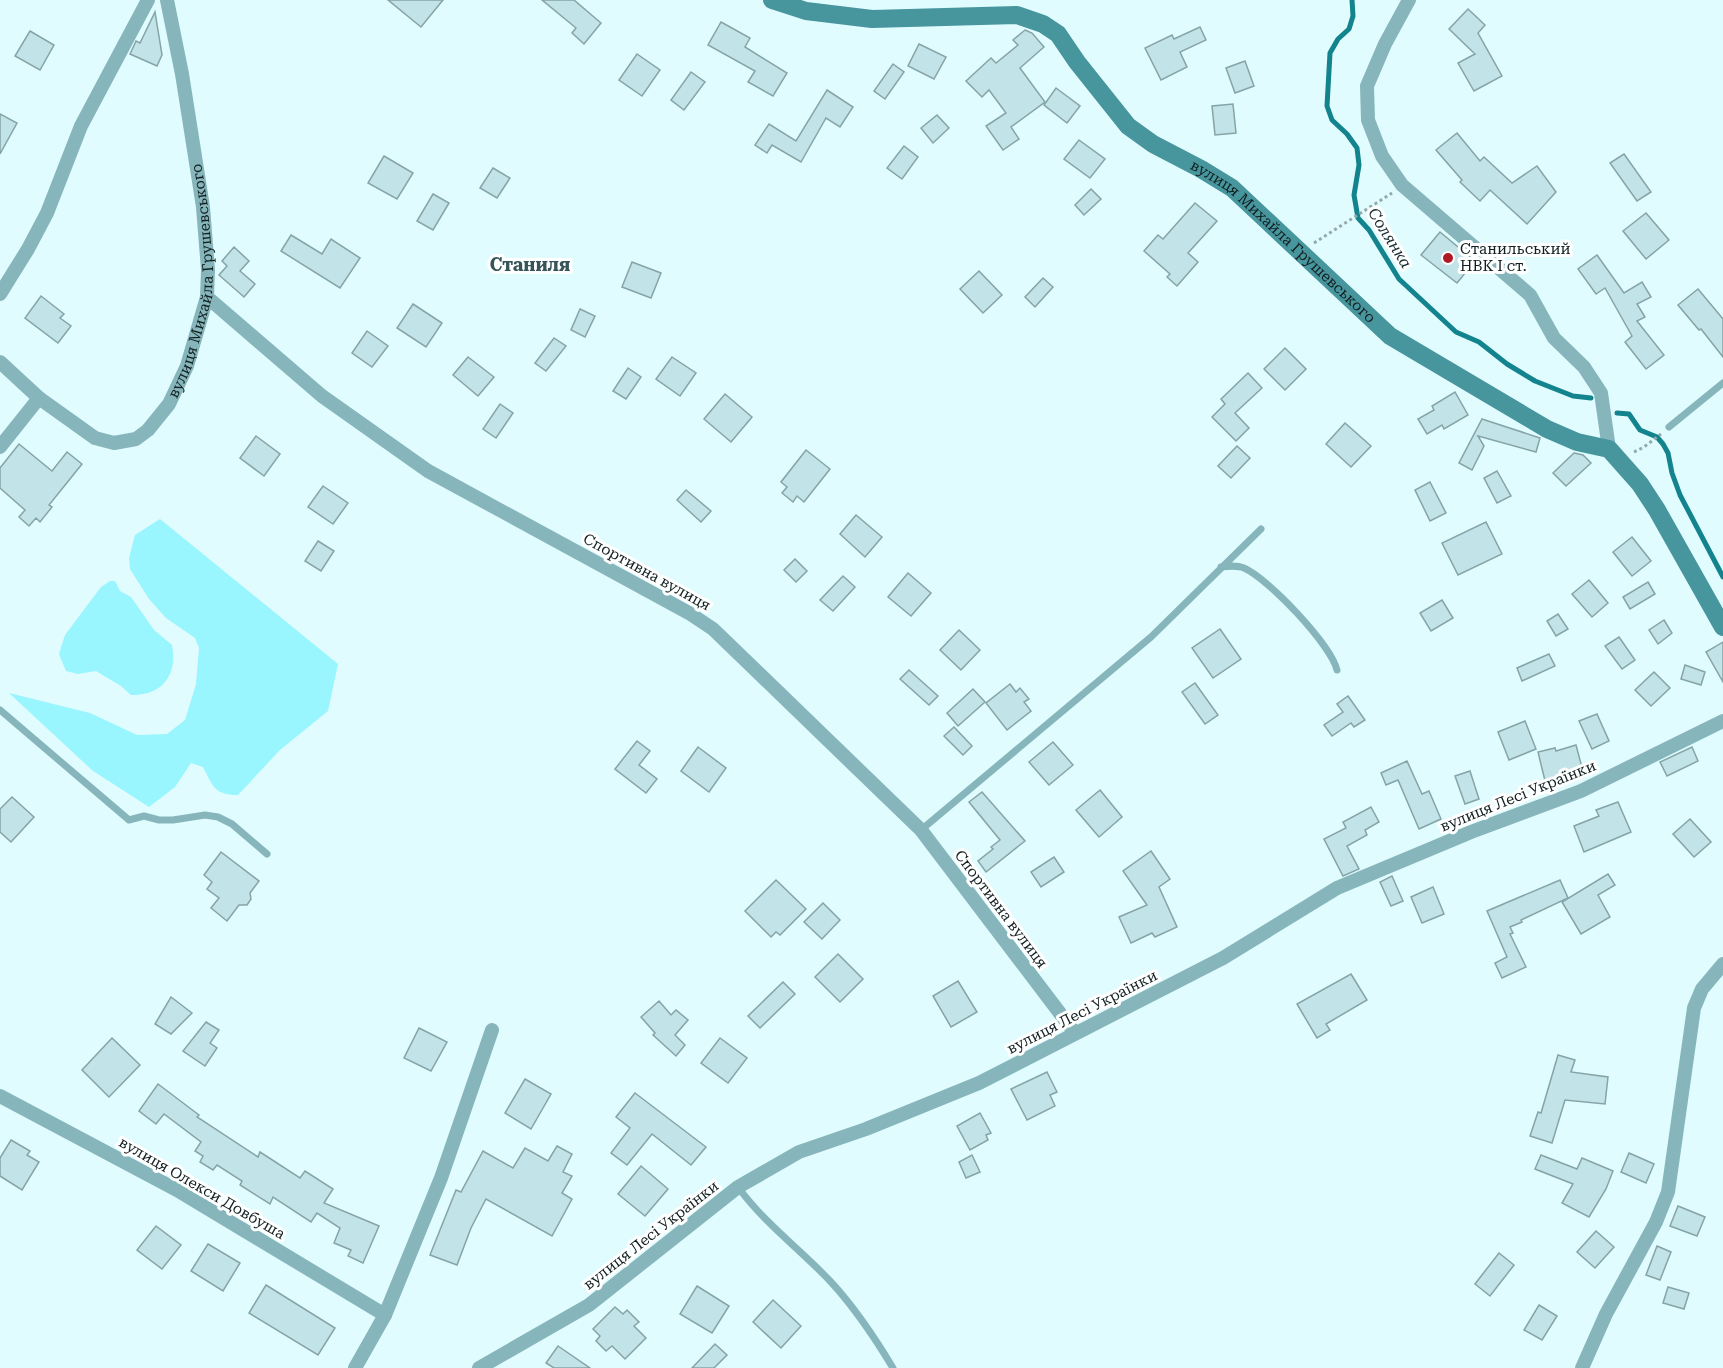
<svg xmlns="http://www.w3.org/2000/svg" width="1723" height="1368" font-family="'Roboto Serif',serif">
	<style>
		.green { fill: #99f5fe }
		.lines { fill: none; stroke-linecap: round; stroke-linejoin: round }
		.stream { stroke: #13848d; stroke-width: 5 }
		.building { fill: #c2e3e7; stroke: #84a4a7; stroke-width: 1.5 }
		.path { stroke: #94aaac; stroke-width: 3; stroke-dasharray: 3 3; stroke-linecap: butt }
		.lane { stroke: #86b6bb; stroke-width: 7 }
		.street { stroke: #86b6bb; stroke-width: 14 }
		.secondary { stroke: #47969e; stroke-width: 18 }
		.poi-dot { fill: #ae1b27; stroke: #fff; stroke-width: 2 }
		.labels { text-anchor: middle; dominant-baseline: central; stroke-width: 6; stroke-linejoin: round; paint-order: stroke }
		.street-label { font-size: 15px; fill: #121f20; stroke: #fff }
		.poi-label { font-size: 15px; fill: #121f20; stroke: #fff; text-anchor: start }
		.water-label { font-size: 16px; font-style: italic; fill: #192f32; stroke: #fff }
		.quarter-label { font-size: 18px; font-weight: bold; fill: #375558; stroke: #fff }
	</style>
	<rect width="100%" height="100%" fill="#e1fcff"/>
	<g class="green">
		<path d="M160,519L338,664L328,711L280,750L238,795C214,795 213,786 203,767L191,763L175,787L149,807L93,771L9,693L90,713L137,735L167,734L185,720L196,684L199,648L195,638L166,618L149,599L130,569L129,558L135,535Z"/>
		<path d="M110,581H115L120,591L131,597L154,630L172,645C178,675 162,696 131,695L121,686L96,671L78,674L66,671L59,654L65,635L101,587Z"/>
	</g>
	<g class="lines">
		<g class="stream">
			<polyline points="1352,0 1353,16 1349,29 1338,39 1330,53 1327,106 1332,120 1347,134 1357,148 1359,165 1354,195 1358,218 1369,230 1399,279 1456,332 1479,342 1507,364 1535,381 1573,396 1591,398"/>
			<polyline points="1617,413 1629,414 1640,430 1657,437 1663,444 1668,453 1672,473 1680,495 1723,577"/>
		</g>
	</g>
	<g class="building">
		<polygon points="388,0 443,0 421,27"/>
		<polygon points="542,0 574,0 601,23 584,44 572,33 576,28"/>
		<polygon points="1468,9 1485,25 1478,33 1502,76 1474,91 1458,63 1475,54 1449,29"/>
		<polygon points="155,12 162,55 157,66 130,54 136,41 140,43"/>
		<polygon points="721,22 750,38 745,47 787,73 773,96 748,82 755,71 708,45"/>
		<polygon points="1200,27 1206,40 1180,52 1187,67 1161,80 1145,48 1172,35 1174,39"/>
		<polygon points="1025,30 1032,33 1044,47 1020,68 1045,102 1011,127 1019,139 1003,150 986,126 1006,113 989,90 982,97 966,81 991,58 996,63 1018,45 1013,40"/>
		<polygon points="30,31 54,45 40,70 15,56"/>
		<polygon points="919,44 946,57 934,79 908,66"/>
		<polygon points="637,54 660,70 642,96 619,80"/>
		<polygon points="1245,61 1254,86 1235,93 1226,68"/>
		<polygon points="893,64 904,72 885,99 874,91"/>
		<polygon points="691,72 705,82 684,110 671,100"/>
		<polygon points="1056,88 1080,106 1067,123 1044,105"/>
		<polygon points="827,90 853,107 840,127 826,118 801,162 772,145 767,153 755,145 769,124 796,141"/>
		<polygon points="1233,104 1236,133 1215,135 1212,106"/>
		<polygon points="0,114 17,123 0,154"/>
		<polygon points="937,115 949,128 933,143 921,128"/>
		<polygon points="1457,133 1480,161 1484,157 1512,183 1537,166 1556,192 1527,224 1490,190 1480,201 1460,182 1462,180 1436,150"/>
		<polygon points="1079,140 1105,159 1090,178 1064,159"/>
		<polygon points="904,146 918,157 902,179 887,168"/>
		<polygon points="1624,154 1651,192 1637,201 1610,163"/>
		<polygon points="384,156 413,173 397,199 368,183"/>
		<polygon points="493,168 510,178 497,198 480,188"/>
		<polygon points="1091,189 1101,199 1084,215 1075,205"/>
		<polygon points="433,194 449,203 433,230 417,221"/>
		<polygon points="1195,203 1217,221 1188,253 1198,262 1177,286 1167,277 1170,274 1144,251 1158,235 1163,239"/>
		<polygon points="1646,213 1669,240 1646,259 1623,231"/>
		<polygon points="1440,232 1475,261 1457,283 1421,255"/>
		<polygon points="291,235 322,254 331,239 360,258 340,288 281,251"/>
		<polygon points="234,247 249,261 240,271 255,284 244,297 219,275 227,266 222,261"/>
		<polygon points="1597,255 1624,293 1642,282 1651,297 1637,304 1645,317 1637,321 1664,355 1646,369 1625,342 1632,336 1605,288 1596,294 1578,269"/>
		<polygon points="632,262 661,273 651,298 622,287"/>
		<polygon points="979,271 1002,295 983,313 960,289"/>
		<polygon points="1043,278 1053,287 1035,307 1025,297"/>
		<polygon points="1698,289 1723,319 1723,357 1701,329 1699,330 1678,305"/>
		<polygon points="41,296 64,314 60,318 71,326 58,343 25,318"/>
		<polygon points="413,304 442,323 426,347 397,328"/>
		<polygon points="580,309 595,316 585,337 571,330"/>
		<polygon points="367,331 388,346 372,367 352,353"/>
		<polygon points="554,338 566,346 546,371 535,363"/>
		<polygon points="1285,348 1306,369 1285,390 1264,369"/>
		<polygon points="468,357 494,377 478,396 453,375"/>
		<polygon points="672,357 696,373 680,396 656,379"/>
		<polygon points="628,368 641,377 626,399 613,391"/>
		<polygon points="1248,373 1262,388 1235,413 1249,428 1236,441 1212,417 1225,404 1221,399"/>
		<polygon points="1455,392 1468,415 1444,429 1442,425 1427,434 1418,419 1434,410 1432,406"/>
		<polygon points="725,394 752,417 731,442 704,419"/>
		<polygon points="500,404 513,413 496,438 483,429"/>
		<polygon points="1482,419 1540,438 1536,452 1478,436 1484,446 1472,470 1459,463"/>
		<polygon points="1345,423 1371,446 1351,467 1326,444"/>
		<polygon points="256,436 280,454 264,476 240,458"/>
		<polygon points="19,444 52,471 67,452 82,464 49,505 52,507 40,522 36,518 29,526 19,517 25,510 0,488 0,468"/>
		<polygon points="1237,446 1250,458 1231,478 1218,466"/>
		<polygon points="806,450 830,469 804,502 797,496 793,502 782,493 787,487 781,482"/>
		<polygon points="1574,453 1583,455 1591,463 1566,486 1553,473"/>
		<polygon points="1497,471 1511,496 1497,503 1484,478"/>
		<polygon points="1430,482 1446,513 1430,521 1415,490"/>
		<polygon points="323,486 348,503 333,524 308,507"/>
		<polygon points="686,490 711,511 701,522 677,500"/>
		<polygon points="856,515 882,537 865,557 840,534"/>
		<polygon points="1486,522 1502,554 1458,575 1442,543"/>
		<polygon points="1632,537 1651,561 1632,576 1613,552"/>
		<polygon points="318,541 334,551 321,571 305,561"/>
		<polygon points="795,559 807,571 796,582 784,570"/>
		<polygon points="908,573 931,593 911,616 888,597"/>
		<polygon points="843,576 855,587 833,611 820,600"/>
		<polygon points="1589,580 1608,603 1592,617 1572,594"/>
		<polygon points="1648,582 1655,594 1630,609 1623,597"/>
		<polygon points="1442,600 1453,618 1431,631 1420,613"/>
		<polygon points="1558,614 1568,629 1556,636 1547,621"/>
		<polygon points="1664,620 1672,633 1658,644 1649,630"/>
		<polygon points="1220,629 1241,659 1213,678 1192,648"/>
		<polygon points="959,630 980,650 961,670 940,650"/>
		<polygon points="1619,637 1635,660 1622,669 1605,646"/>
		<polygon points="1723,642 1723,682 1706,652"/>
		<polygon points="1549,654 1555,666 1522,681 1517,668"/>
		<polygon points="1685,665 1705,672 1701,685 1681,679"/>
		<polygon points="909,670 938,696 929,705 900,679"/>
		<polygon points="1654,672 1670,688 1651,706 1635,690"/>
		<polygon points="1195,683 1218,715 1205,724 1182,692"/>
		<polygon points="1010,684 1016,692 1020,688 1029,699 1024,702 1031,711 1007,730 986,703"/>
		<polygon points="973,689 985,702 958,726 947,713"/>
		<polygon points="1348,696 1365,720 1354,727 1351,723 1332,736 1324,725 1343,712 1337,704"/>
		<polygon points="1597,714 1609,741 1592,749 1579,721"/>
		<polygon points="1525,721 1536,749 1509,760 1498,732"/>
		<polygon points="954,727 972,746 963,755 944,736"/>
		<polygon points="637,741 650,751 639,765 657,779 646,793 615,769"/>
		<polygon points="1053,742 1073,765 1049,785 1029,762"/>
		<polygon points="1576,745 1584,775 1563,781 1564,785 1547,789 1538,752 1555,748 1556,751"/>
		<polygon points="698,747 726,768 709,792 681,771"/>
		<polygon points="1692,747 1698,761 1667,776 1660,762"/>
		<polygon points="1407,761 1422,794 1429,791 1441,819 1419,829 1398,780 1386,785 1381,773"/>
		<polygon points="1470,771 1479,799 1465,804 1455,776"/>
		<polygon points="1100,790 1122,817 1099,837 1076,810"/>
		<polygon points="982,792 1025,841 986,872 978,861 993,849 991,847 1000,840 969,802"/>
		<polygon points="12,797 34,817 11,842 0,832 0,809"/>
		<polygon points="1618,802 1631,832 1584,852 1574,826 1599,816 1596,810"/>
		<polygon points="1371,807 1379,822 1365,830 1367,835 1347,846 1359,869 1343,876 1324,839 1346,828 1343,822"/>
		<polygon points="1690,819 1711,842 1694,857 1673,834"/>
		<polygon points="1151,851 1170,879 1159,887 1177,927 1155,937 1152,933 1131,943 1119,917 1147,905 1123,871"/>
		<polygon points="221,852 259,881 250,893 251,899 247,905 239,905 227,921 211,908 219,898 207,889 212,882 204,875"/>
		<polygon points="1054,857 1064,872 1041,887 1031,872"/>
		<polygon points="1608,874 1615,885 1598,895 1610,917 1581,934 1562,902"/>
		<polygon points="1392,876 1403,901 1391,906 1380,882"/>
		<polygon points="776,880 806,909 780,935 776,932 771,937 745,911"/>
		<polygon points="1560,880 1568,898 1521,920 1522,922 1510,927 1513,933 1510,934 1526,967 1502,978 1495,963 1507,957 1487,911"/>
		<polygon points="1433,887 1444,914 1422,923 1411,897"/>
		<polygon points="823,903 840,920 822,939 804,922"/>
		<polygon points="838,954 863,979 840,1002 815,977"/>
		<polygon points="1351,974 1367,1000 1326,1024 1330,1030 1317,1038 1297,1004"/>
		<polygon points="958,981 977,1012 951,1027 933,996"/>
		<polygon points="783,982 795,994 760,1028 748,1016"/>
		<polygon points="171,997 192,1013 171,1034 155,1024"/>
		<polygon points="659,1001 671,1015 676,1010 688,1020 675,1035 685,1045 676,1056 653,1035 655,1033 641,1017"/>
		<polygon points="206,1022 219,1030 210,1043 217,1048 205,1066 183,1051"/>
		<polygon points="419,1028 447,1042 431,1071 404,1058"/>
		<polygon points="112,1038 140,1065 109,1097 82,1070"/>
		<polygon points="720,1038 747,1058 728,1083 701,1063"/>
		<polygon points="1558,1055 1575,1060 1571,1072 1608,1077 1605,1104 1565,1100 1552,1143 1530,1136 1538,1112 1541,1113"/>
		<polygon points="1047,1072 1057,1092 1050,1095 1055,1106 1027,1120 1011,1089"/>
		<polygon points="525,1079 551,1094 531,1129 505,1113"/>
		<polygon points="158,1084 199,1115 197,1117 258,1157 260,1152 300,1178 305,1171 333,1189 324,1203 379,1226 363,1263 348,1256 351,1250 334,1243 340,1228 317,1213 311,1222 273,1197 270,1204 240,1185 242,1181 217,1165 213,1170 200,1162 203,1156 195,1151 201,1142 164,1114 156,1124 139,1111"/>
		<polygon points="635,1093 706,1147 691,1165 652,1134 627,1165 611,1153 630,1128 616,1117"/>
		<polygon points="980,1113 991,1133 986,1135 988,1140 970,1150 957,1126"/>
		<polygon points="11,1140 30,1151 27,1155 39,1162 22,1190 0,1176 0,1158"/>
		<polygon points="557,1146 572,1154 563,1172 572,1176 562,1193 572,1199 552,1236 486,1199 471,1228 457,1265 430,1255 456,1190 461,1192 483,1151 513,1168 525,1148 548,1161"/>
		<polygon points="1629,1153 1654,1164 1646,1183 1621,1172"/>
		<polygon points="972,1155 980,1172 966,1178 959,1162"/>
		<polygon points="1541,1155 1577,1169 1582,1158 1613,1171 1606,1189 1589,1217 1562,1203 1573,1184 1535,1169"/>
		<polygon points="641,1166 668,1189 645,1216 618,1194"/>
		<polygon points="1678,1206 1705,1217 1697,1236 1670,1226"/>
		<polygon points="156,1226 181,1245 162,1269 137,1250"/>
		<polygon points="1596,1231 1614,1247 1595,1268 1577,1252"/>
		<polygon points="208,1244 240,1263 223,1291 191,1271"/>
		<polygon points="1657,1246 1671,1252 1660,1280 1646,1275"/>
		<polygon points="1499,1253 1514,1265 1490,1296 1475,1284"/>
		<polygon points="266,1285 335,1328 318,1355 249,1313"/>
		<polygon points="697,1286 729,1306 712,1333 680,1314"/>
		<polygon points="1668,1287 1689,1293 1684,1309 1663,1303"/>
		<polygon points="773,1300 801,1326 781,1348 753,1322"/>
		<polygon points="1539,1305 1557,1316 1542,1340 1524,1330"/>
		<polygon points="615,1307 623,1314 627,1310 639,1322 634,1326 646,1338 625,1359 612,1346 606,1351 596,1341 600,1336 593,1329"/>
		<polygon points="715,1344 727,1355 714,1368 692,1368"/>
		<polygon points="558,1346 590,1368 554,1368 546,1363"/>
	</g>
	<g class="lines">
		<g class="path">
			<polyline points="1314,243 1392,193"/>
			<polyline points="1634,452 1644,447 1661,434"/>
		</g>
		<g class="lane">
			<polyline points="1669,427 1723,383"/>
			<path d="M1221,567C1229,566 1237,565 1244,568C1269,579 1331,645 1337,670"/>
			<polyline points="0,710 129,820 144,816 159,820 173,820 205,815 218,817 232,824 267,854"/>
			<polyline points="921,830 1151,637 1261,529"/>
			<path d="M738,1187C764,1223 801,1250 831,1282C855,1308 875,1338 893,1368"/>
		</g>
		<g class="street">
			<polyline points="1409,0 1385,44 1367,86 1368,120 1382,156 1402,185 1530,295 1554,338 1584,367 1601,393 1609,449"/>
			<polyline points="0,294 28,249 47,213 81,126 148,0"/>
			<polyline points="207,297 322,396 428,471 689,613 713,629 921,830 1075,1033"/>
			<path id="s1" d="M0,362L39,398L95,438L114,443L136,439L148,430L169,404L187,366L207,297L208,270L203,207L182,74L167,0"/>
			<polyline points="0,447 39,398"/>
			<polyline points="0,1096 177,1190 385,1315"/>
			<polyline points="355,1368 385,1315 441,1178 492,1030"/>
			<polyline points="479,1368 589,1305 738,1187 799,1152 866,1129 979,1083 1223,958 1337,888 1471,832 1581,791 1723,721"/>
			<polyline points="1582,1368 1606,1314 1656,1222 1668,1192 1694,1008 1702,989 1723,964"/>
		</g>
		<path class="secondary" id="s2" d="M772,0L806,11L872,19L1017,15L1043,24L1058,34L1077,62L1128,126L1153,144L1201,169L1232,188L1390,336L1547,429L1577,442L1609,449L1640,484L1657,510L1723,627"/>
	</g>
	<circle class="poi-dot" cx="1448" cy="258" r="6"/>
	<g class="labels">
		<g class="street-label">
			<text stroke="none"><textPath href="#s2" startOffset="603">вулиця Михайла Грушевського</textPath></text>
			<text stroke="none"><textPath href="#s1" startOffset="340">вулиця Михайла Грушевського</textPath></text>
			<text transform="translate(647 572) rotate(29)">Спортивна вулиця</text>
			<text transform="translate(1518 796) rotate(-22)">вулиця Лесі Українки</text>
			<text transform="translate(1001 909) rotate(53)">Спортивна вулиця</text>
			<text transform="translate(1082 1012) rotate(-27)">вулиця Лесі Українки</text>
			<text transform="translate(202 1188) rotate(30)">вулиця Олекси Довбуша</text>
			<text transform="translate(651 1235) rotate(-38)">вулиця Лесі Українки</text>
		</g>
		<g class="poi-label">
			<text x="1460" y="249">Станильський<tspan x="1460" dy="17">НВК І ст.</tspan></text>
		</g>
		<g class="water-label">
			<text transform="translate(1390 238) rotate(58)">Солянка</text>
		</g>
		<g class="quarter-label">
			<text x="530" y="264">Станиля</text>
		</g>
	</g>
</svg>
